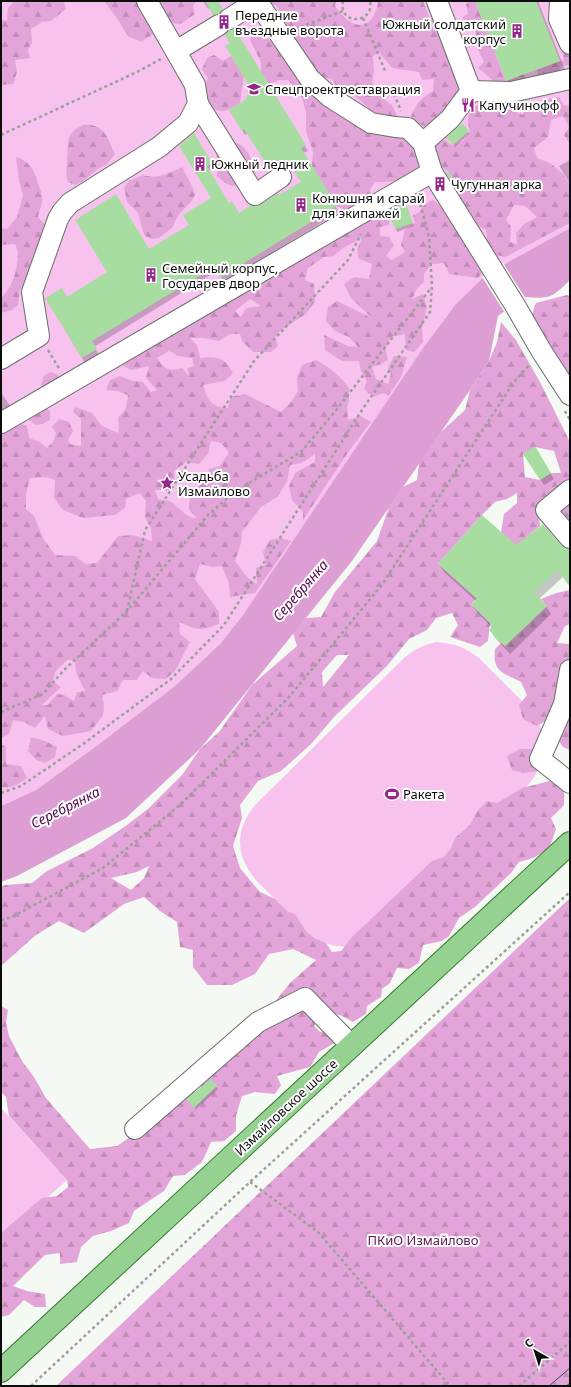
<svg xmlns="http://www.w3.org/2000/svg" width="571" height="1387" font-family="'Noto Sans',sans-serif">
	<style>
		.green { fill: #f8c2ef }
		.forest { fill: url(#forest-firs); fill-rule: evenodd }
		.water { fill: #dd9fd3 }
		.pier { fill: #f4faf3 }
		.shadow { fill: #0003 }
		.building { fill: #a7dda1 }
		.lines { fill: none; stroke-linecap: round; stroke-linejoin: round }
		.minor-casing { stroke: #696f68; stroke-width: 22 }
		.major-casing { stroke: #387a33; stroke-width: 24 }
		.path { stroke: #9a9f9a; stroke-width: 2.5; stroke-dasharray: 3 3; stroke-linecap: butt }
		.minor { stroke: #fff; stroke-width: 20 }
		.major { stroke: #95d291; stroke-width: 22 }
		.tram { stroke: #414441; stroke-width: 1 }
		.labels { text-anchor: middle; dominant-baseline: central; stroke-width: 4; stroke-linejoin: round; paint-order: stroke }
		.poi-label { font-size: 13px; fill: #0c0e0c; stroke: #fff; text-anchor: start }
		.street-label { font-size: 13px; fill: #0c0e0c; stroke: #fff }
		.park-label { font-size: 13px; fill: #5e1657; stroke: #fff }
		.water-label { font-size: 14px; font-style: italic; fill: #540a4e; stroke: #fff }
	</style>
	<defs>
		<pattern id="forest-firs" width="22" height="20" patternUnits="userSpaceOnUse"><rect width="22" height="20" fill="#e3a5d9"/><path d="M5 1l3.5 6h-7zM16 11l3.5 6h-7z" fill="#c28db9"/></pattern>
	</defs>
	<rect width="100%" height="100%" fill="#f4faf3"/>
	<g class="green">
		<polygon points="1,1 570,1 570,228 505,264 527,300 505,313 483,278 243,615 221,643 176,685 99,744 36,790 1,806"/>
		<path d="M436,642C453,643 465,647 479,658L530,709C549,734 549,759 529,784L380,931C372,935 357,944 349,946C333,949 317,940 306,931L255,879C235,854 235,830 255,805L405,657C415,649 423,645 436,642Z"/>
		<polygon points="1,1108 67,1180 1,1240"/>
	</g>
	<g class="forest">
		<polygon points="14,1 38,1 39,3 40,1 64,2 66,9 51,21 42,22 31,29 32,42 28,50 30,58 15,60 17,72 13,84 1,85 1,21 7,20 8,8"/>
		<polygon points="104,1 139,1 152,22 153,34 141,42 128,36 116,17"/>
		<polygon points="154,1 197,1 193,6 195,14 180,24 171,23"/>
		<path d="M266,1H336L335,6C339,11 344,18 349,21C366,32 375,18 378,3L376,1H423L430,19L442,27L452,58L449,67L462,77L458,92L437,121L424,126L414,122L411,116C416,104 422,97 433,91L434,79L422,80L419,72L392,68L379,52L373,56L374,71L372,82L378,95L392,105L400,122H395L379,119L360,100L350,93L338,89L332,79L316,77L309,87L350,112L364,127L377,133L390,130L407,134L420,160L418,175C403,181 390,182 375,182L370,190L375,207L385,209L389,217V225L380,227V236L389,237L394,245L386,256L392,260L405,252L401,245L405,230L415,223L413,215L418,213L425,204L433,200C446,208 458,220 466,233C468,239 470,245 473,250C477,257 483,261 486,268L478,278L449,274L444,263L432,264L424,274V281L417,289L412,299L423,294L427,307L422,327L423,342L414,352L406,350L405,334L391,337C385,345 385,351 388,360L381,364L372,367L376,379L388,384L391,374L388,368L394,356L407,357L401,377L388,396L384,393L373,397L364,389L367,381L361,371L359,361H342L325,350L324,335L348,346L358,347L349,337L335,331L326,321L328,307L337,301L372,318L351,298L344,284L354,277L369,279L372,264L359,259L357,250L362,238L343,248L334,256L324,257L308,268L305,280L314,284L315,301L306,314L281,330L275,337L278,346L271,352H253L242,341L240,334H230L219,341L204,338H190L197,345L200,358C218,356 224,357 233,373L225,381L203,385C208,401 211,407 228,408L231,397L245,394L281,412L291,402L298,391L297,378L302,365L316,360C330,367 340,376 349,388V401L347,406L348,420L361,416L371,422L349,451L303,520V512L292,500L289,486L295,473L315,462V454L302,463L290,465L287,482L277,497L261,507L242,532L241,543L235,561L247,577L257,584L256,568L266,565L263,552L270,540L281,538L291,541L255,593L230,597L229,584L222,566L212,567L200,564L195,579L219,612V624C199,632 198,630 179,622L180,634L190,642L175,671L166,679L152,678L143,671L137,680H123L117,691L102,695C107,713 102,717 91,731L63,736L48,729L45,716L35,728L24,722L13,720L9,734L1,738V424C11,418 18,421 27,427L29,438L40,442L47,448L53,442L56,433L52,427L59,419L69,422L73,431L68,440L70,444L81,446V419L73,412L75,407L92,413L102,426L118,433L119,428L118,418L126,408L128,395L117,391L106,390L110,380L120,376L133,381L143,382L151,392L157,390L146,378L149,366L131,370L122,365L126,358L158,336L168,332L179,330L181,320L196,315L200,304L217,305C228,283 241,279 264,279L267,268L273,258L306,238L335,225L343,209L337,206L312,166L313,151L306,132V112L301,95L288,80H279L269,85L261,71V62L250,40L253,31H262L276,48L288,58L297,50L288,37L286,22L277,6ZM250,299L261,306L246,308L241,317L235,311ZM169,351L178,356L192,358L194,366L187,368L189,376L182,368C169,372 164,369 157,358ZM211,441L221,443L229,452L220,466L209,469L207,480C195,488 188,494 189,510L197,518C185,518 181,508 171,502C168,500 162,500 158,499L155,490H169L175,479L174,471L186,462L199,464L208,454ZM46,477L55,480L54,498L63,510L83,518L115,515L125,508L126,499L140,493L146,501L145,517L151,528L152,541L133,535L118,536L97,563L86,564L75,556L55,555L43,538L34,516L26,509V494L30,478ZM67,660H75L76,673L85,691L77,692L74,701L64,695L57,694L48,705H42L61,687L53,682L55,672Z"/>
		<polygon points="471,1 475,1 506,81 524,74 525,80 518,85 496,83 478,68 484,62 475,43 476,29 473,25 467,28 462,24 463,17 468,14 466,4"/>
		<polygon points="570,36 570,65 561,66 558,75 539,77 537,70 560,61 564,60 562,49"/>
		<path d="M214,55L223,61L231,56L244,76L240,103C224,113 221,114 205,104L203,92L208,78L202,69L207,58Z"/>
		<path d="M559,97L564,105L570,106V144L564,135L569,127L563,116L551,120L548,137L534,148L537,158L550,163L562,173L570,185V223L505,257L486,252L487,236L486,230L471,223L457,206L458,189L455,182L449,172L439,165L433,153L435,142L445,140L453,146L463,141L470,131C464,111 472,106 490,101L523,115L526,104L536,106L545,100ZM514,205L525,206L537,217L524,224L516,233L517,244L510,242L511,227L506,220Z"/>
		<path d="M83,125C105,123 107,138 115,154L106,165L99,168L82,182L75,185L68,182C65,173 67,168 67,160C69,143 64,134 83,125Z"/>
		<path d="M229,143C232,143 236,142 239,144C247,147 255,165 255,173C237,187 235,192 217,176C218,168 217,160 216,152Z"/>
		<path d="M16,157C31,162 35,172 39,186C41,191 43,196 42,202C41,207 39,211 38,217L48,228L36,275L20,290L18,305L12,310L1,313V297C13,289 18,266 18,253C18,250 16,247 15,244L1,245V228L7,229L17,217L23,195L19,181Z"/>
		<path d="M182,167L193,188L195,195L191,202L179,214L172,228L159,238L151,239L144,235L138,213L127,202L124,187L129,181L143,175C157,180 169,173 182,167Z"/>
		<polygon points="567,295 570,296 570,378 530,320 536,303"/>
		<path d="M501,322L516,340L540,382L570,442V526L539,515L540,526L530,534L536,542L471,604L490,623L488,641L480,647L450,637L458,625L452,613L436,618L427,630L409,639L387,666L335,716L311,744L281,771L258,781L240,805L242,818L233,846L240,868L260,892L275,899L287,911L295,914L306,931L315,938L326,943L332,952L341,951L352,937L432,861L444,857L451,848L455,838L470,825L478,810L487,801L497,803L522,788L550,781L564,791V805L551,818L556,829L549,849L533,858L519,862L511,873L475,907L459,918L449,936L442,941L423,945L419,963L409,969L397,968L390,983L382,989L381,997L367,1006L366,1014L353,1022L342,1016L327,1011L314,1026L320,1032L333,1030L338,1041L319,1052L310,1067L277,1076L281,1085L275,1094L255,1092L242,1096L236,1116V1131L224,1141L211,1142L202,1162L185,1175L173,1176L164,1191L134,1211L129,1223L111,1231L93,1236L81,1247L77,1262L60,1264V1253L45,1255L13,1286L27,1291L45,1294L46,1307H35L24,1300L9,1315L1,1317V1233L42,1198L57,1196L68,1187L67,1180L9,1116L6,1097L1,1092V1006L8,1010L6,1023L9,1036L22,1061L34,1077L46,1098L90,1149L117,1146L137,1132L181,1094L199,1092L208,1069L269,1009L290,983L316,960L293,949L269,954L255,974L232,985H207L193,967V950L180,947L177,922L160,911L144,897L124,904L84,933L59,921L36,935L1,966V887L5,885L32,883L47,871L93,848L127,825L149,808L182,775L200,749L219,732L252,685L297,646L293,633L306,618L321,617L335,592L377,541L389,507L403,487L417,480L419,463L441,432L465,410L470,390L489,361L497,342ZM535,447L554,451L561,473H551L540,480L525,477L523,454ZM517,493V503L504,514L501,532L512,542L438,564L482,515L495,502L507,499ZM337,655H349L323,687L322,672ZM149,866L144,878L131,890L111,878L137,872Z"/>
		<polygon points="51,372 57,374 61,384 53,390 42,387 41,384 44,375"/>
		<polygon points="44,405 50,411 50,420 43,424 36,425 29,420 30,413"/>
		<path d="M570,590V624L565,626L557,643L570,644V667L561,669L556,687L560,700L553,716L537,726L523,719L519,705L527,695L521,682C503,673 492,672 495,649L501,643L505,646L547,606L541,599L556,593Z"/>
		<polygon points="570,705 570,750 563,747 556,737"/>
		<polygon points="31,737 45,741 57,747 55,757 45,763 36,760 28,751"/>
		<path d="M1,744L6,747V764L21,766L27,778C19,784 11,789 1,787Z"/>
		<polygon points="520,749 536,749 544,770 524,773 512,770 507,756"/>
		<polygon points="570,898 570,1386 56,1386"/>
	</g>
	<path class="water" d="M570,228V280C552,298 550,299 524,297L498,316L489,361L470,390L352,561L200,749L126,818L17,876L1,882V806L36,790L99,744L176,685L221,643L243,615L421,351L456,304L483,278L510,261Z"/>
	<polygon class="pier" points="503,263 526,299 505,313 482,277"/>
	<g class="shadow">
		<polygon points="203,1 217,1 225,14 217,19 210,8 208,9"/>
		<polygon points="476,1 538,1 567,75 515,95 507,80"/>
		<polygon points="235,30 308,151 303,153 339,212 224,282 217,271 94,347 99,354 85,363 46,298 67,298 190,225 212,199 193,135 214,168 209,171 229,204 239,214 279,197 302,182 292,166 287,169 284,165 272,173 248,133 245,135 230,110 246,100 250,92 249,84 231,44"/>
		<polygon points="468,132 469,134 455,147 449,140"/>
		<polygon points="570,160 570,184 559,166"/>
		<polygon points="405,202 414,226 397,232 389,211"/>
		<polygon points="1,392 10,406 1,411"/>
		<polygon points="535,448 554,479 544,485 525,454"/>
		<polygon points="516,546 561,546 565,550 570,550 570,587 563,577 539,599 546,606 551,614 510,654 495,638 490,630 492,628 477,612 472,604 476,601 444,572 439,564"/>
		<polygon points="210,1080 218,1089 196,1109 189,1102"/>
	</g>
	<g class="building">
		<polygon points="205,1 218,1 223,9 219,14 213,15"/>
		<polygon points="475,1 536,1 560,61 509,80 506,80"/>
		<polygon points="235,29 306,145 301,148 337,206 220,278 214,267 92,341 97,349 82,358 45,298 62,288 67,297 107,272 75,220 116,194 149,249 189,225 183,215 211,198 179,146 194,133 212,163 207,166 229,203 232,201 239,213 251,205 256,206 262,204 278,193 279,195 301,182 288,162 284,165 281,161 269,168 244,129 242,131 229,110 245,100 249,92 248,84 225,46 230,43 225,35 229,30"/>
		<polygon points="462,123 469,131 453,145 446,138"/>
		<polygon points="449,172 455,182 453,183 446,173"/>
		<polygon points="405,201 413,223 395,229 388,211"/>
		<polygon points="535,446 551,473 540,480 523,454"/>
		<polygon points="482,515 516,545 543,524 562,546 566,549 570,549 570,586 557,570 534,592 547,606 505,646 489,630 493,626 471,604 477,599 438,564"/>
		<polygon points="211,1079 217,1086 194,1108 186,1099"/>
	</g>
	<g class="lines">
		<defs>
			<g id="minor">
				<polyline points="257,1 310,79 330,97 371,123 395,127 408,128 423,143 432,172 516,307 542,352 570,395"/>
				<polyline points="437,1 471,91"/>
				<polyline points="560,1 559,19 570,44"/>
				<polyline points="229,19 257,1"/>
				<polyline points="176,51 219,25"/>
				<polyline points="471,91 511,92 570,79"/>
				<polyline points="198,104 255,195 281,177"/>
				<polyline points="423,143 450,119 471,91"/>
				<polyline points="1,359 39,336 32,292 58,219 62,212 70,203 159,147 188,123 198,104 195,85 147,1"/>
				<polyline points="1,423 432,172"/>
				<polyline points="570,490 546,510 570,538"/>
				<polyline points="570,670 564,704 540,759 570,783"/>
				<polyline points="135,1129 258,1022 305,998 352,1046"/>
			</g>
			<polyline id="major" points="1,1371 570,843"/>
		</defs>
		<use href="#minor" class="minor-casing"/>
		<use href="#major" class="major-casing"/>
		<g class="path">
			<path d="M343,1C338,26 375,24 370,1"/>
			<polyline points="363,18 386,73"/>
			<polyline points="295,29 343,11"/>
			<polyline points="394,94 401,111"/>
			<polyline points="1,135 137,72 161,59"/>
			<polyline points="48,350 60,370"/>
			<polyline points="565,411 570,420"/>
			<polyline points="127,611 145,530 254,361 348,260 361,234"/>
			<polyline points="1,712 43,694 64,670 127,611 208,515 234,492 301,452 337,409 431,288"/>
			<polyline points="1,793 21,786 83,744 171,679 224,625 362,410 430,312 432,287 429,237 419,199"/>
			<polyline points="1,920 12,917 103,868 180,805 289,697 381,586 514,382 530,364"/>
			<polyline points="250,1182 318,1232 450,1386"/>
			<polyline points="31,1386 250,1182 570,892"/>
			<polyline points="519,1386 570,1342"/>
		</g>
		<use href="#minor" class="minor"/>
		<use href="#major" class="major"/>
		<g class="tram">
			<polyline points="549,1386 570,1368"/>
			<polyline points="566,1386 570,1383"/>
		</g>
	</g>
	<defs>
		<symbol id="building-bare" viewBox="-9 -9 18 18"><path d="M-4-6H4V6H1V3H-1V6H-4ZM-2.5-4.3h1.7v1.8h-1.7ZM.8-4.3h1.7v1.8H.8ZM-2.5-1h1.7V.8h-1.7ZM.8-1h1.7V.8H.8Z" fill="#942789" stroke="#fff" stroke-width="2.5" paint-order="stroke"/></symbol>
		<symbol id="university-bare" viewBox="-9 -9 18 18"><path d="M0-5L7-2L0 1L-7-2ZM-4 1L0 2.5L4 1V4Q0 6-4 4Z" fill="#942789" stroke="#fff" stroke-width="2.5" paint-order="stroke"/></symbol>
		<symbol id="restaurant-bare" viewBox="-9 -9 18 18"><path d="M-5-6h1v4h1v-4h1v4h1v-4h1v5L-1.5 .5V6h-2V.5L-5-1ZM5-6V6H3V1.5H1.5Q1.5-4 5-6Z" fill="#942789" stroke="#fff" stroke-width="2.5" paint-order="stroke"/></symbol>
		<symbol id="sight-bare" viewBox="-9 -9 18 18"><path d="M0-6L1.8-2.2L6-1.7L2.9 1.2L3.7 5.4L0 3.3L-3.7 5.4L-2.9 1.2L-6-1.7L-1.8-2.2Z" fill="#942789" stroke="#fff" stroke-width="2.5" paint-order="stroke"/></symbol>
		<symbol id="stadium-bare" viewBox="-9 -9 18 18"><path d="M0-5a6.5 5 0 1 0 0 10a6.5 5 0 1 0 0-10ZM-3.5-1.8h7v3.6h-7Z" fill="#942789" stroke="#fff" stroke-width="2.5" paint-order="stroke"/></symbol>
	</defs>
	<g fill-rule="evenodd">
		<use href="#building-bare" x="214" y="12" width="20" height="20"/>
		<use href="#building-bare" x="507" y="21" width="20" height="20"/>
		<use href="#university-bare" x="244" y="79" width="20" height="20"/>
		<use href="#restaurant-bare" x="458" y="95" width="20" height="20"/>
		<use href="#building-bare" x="190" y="154" width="20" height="20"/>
		<use href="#building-bare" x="430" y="174" width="20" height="20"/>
		<use href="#building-bare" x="291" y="195" width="20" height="20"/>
		<use href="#building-bare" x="141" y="265" width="20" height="20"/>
		<use href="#sight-bare" x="157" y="473" width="20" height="20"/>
		<use href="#stadium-bare" x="382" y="784" width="20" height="20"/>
	</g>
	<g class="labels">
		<g class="poi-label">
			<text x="235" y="15">Передние<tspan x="235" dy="15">въездные ворота</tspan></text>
			<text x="506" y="24" text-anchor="end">Южный солдатский<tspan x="506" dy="15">корпус</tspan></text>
			<text x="265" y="89">Спецпроектреставрация</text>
			<text x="479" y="105">Капучинофф</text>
			<text x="211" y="164">Южный ледник</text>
			<text x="451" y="184">Чугунная арка</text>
			<text x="312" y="198">Конюшня и сарай<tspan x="312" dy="15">для экипажей</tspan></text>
			<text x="162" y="268">Семейный корпус,<tspan x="162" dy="15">Государев двор</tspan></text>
			<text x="178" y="476">Усадьба<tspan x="178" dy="15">Измайлово</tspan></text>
			<text x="403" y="794">Ракета</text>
		</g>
		<g class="street-label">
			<text transform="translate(286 1107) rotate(-43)">Измайловское шоссе</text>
		</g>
		<g class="park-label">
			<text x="423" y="1240">ПКиО Измайлово</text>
		</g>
		<g class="water-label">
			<text transform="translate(300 590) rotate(-49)">Серебрянка</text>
			<text transform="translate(65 807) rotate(-27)">Серебрянка</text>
		</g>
	</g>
	<rect width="571" height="1387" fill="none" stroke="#0c0e0c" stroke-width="4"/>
	<g transform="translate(535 1351) rotate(321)" stroke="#ffffff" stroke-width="3" paint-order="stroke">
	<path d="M0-3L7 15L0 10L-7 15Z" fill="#0c0e0c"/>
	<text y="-6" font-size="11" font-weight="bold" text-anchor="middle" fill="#0c0e0c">С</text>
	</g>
</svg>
